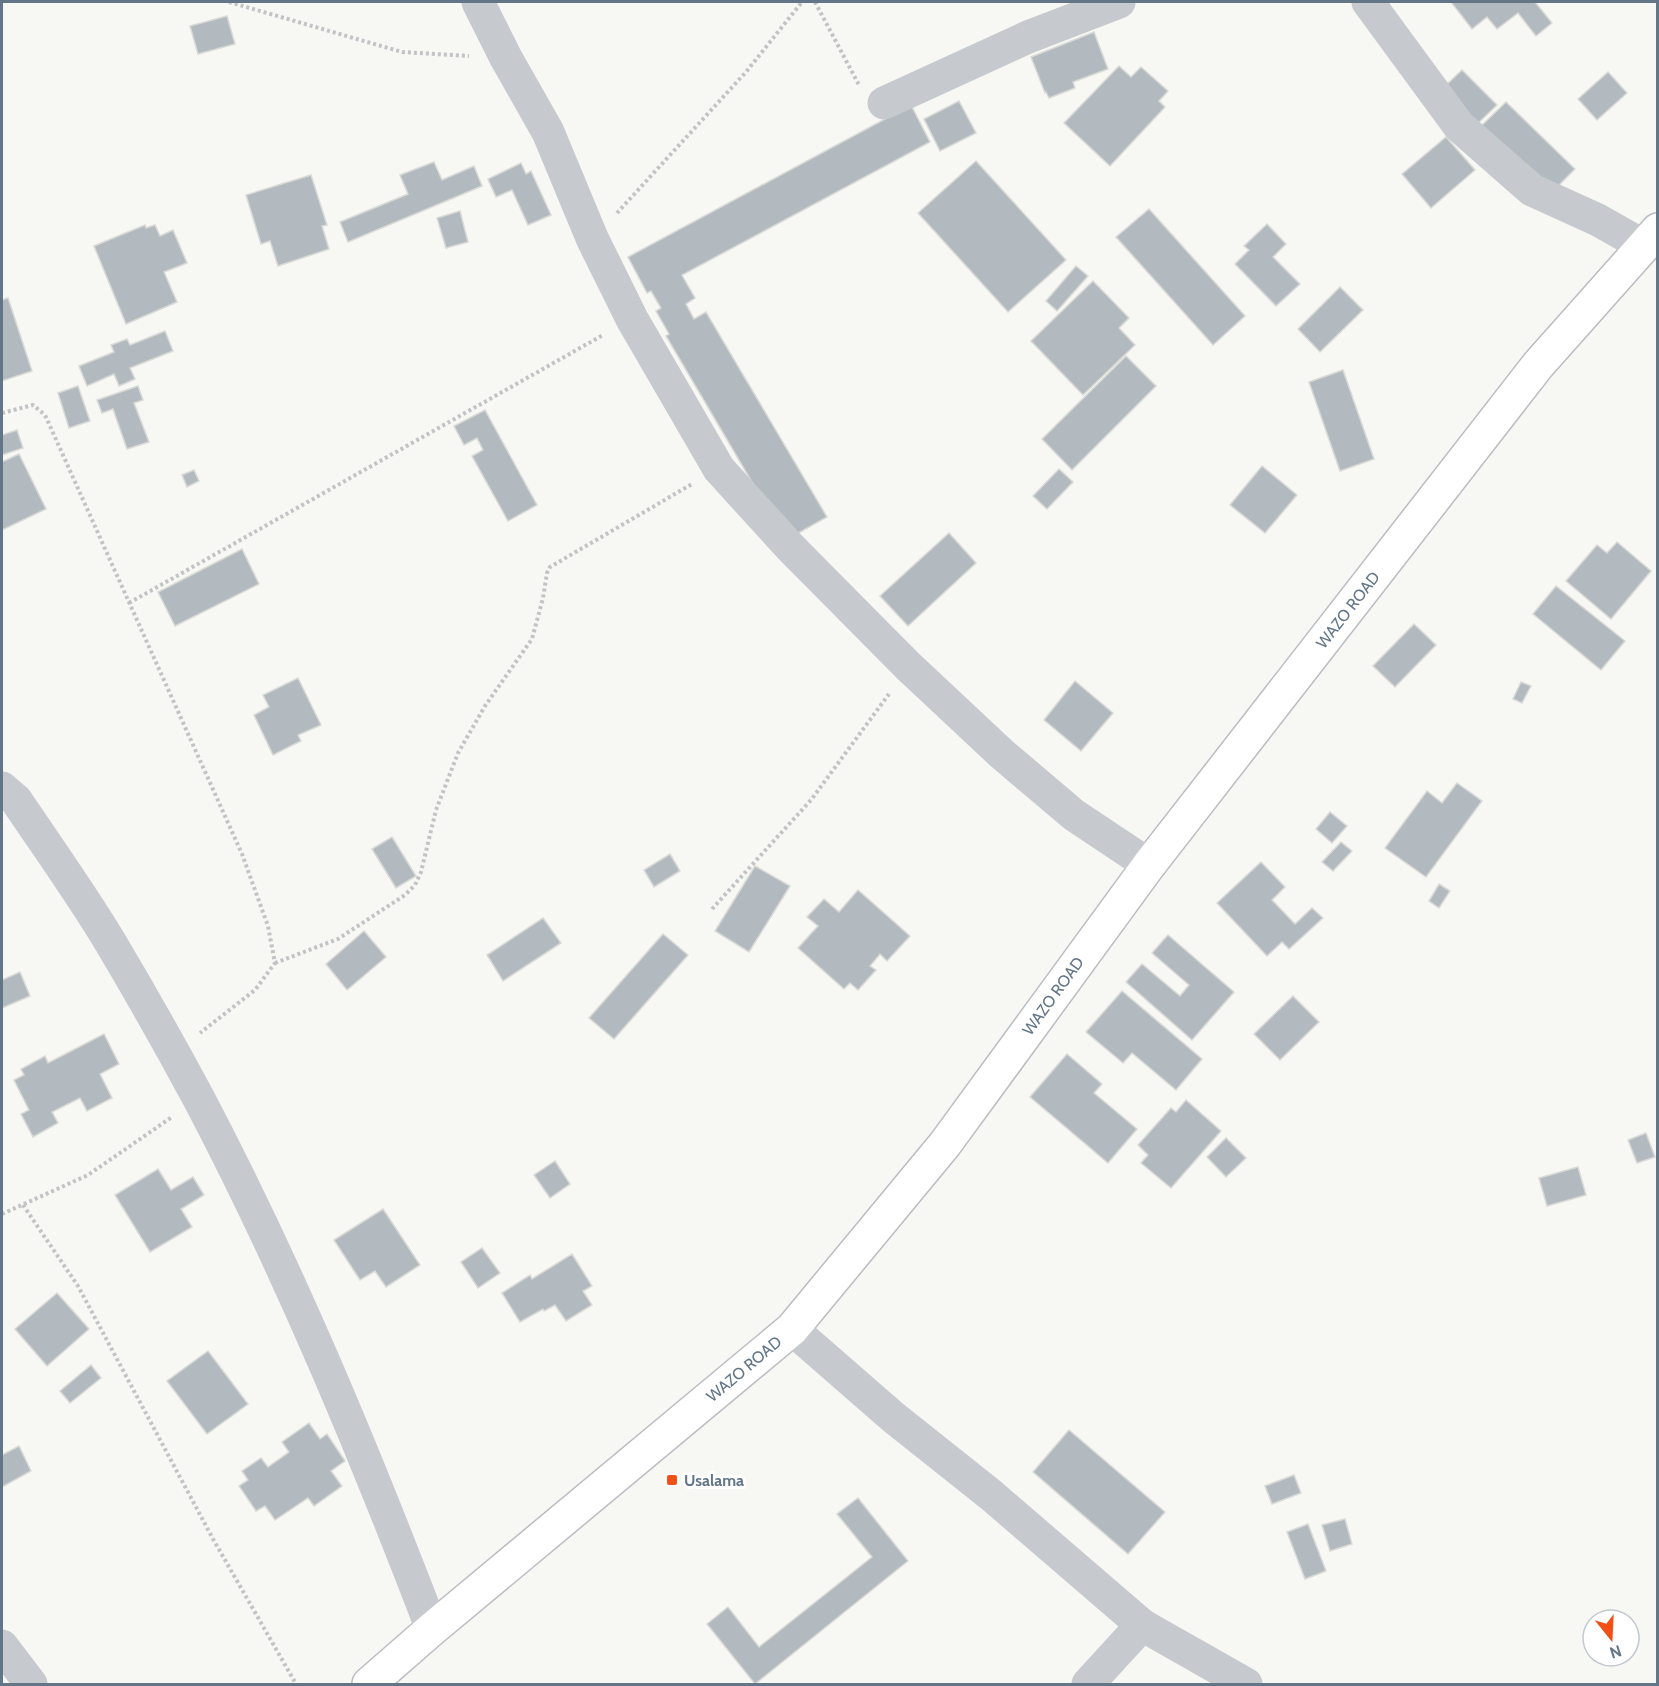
<svg xmlns="http://www.w3.org/2000/svg" width="1659" height="1686" font-family="Cabin,sans-serif">
	<style>
		.building { fill: #b2b9bf; stroke: #d9d9d6; stroke-width: 1.5 }
		.lines { fill: none; stroke-linecap: round; stroke-linejoin: round }
		.major-casing { stroke: #b9bdc1; stroke-width: 36 }
		.path { stroke: #c2c3c5; stroke-width: 4; stroke-dasharray: 3 3; stroke-linecap: butt }
		.minor { stroke: #c6cace; stroke-width: 33 }
		.major { stroke: #fff; stroke-width: 33 }
		.poi-dot { fill: #f35018; stroke: #fff; stroke-width: 2 }
		.labels { text-anchor: middle; dominant-baseline: central; stroke-width: 6; stroke-linejoin: round; paint-order: stroke }
		.street-label { font-size: 16px; fill: #637688; stroke: #fff }
		.poi-label { font-size: 16px; font-weight: bold; fill: #637688; stroke: #fff; text-anchor: start }
	</style>
	<rect width="100%" height="100%" fill="#f7f7f4"/>
	<g class="building">
		<path d="M 1451,2 L 1535,2 L 1552,23 L 1536,36 L 1518,13 L 1497,29 L 1487,17 L 1472,29 Z"/>
		<path d="M 227,16 L 235,44 L 198,54 L 190,26 Z"/>
		<path d="M 1094,32 L 1108,69 L 1073,82 L 1075,88 L 1049,98 L 1046,92 L 1045,93 L 1031,57 Z"/>
		<path d="M 1119,66 L 1131,77 L 1141,67 L 1168,91 L 1159,101 L 1165,107 L 1110,166 L 1064,123 Z"/>
		<path d="M 1462,70 L 1497,105 L 1474,127 L 1439,92 Z"/>
		<path d="M 1608,72 L 1627,93 L 1597,120 L 1578,99 Z"/>
		<path d="M 959,101 L 976,133 L 940,151 L 924,119 Z"/>
		<path d="M 1506,102 L 1575,169 L 1548,196 L 1479,128 Z"/>
		<path d="M 911,105 L 930,142 L 682,275 L 695,298 L 686,304 L 694,319 L 706,312 L 827,517 L 786,540 L 666,336 L 669,334 L 656,311 L 661,308 L 651,291 L 647,293 L 628,257 Z"/>
		<path d="M 1446,137 L 1475,170 L 1431,208 L 1402,174 Z"/>
		<path d="M 976,161 L 1066,260 L 1008,312 L 918,213 Z"/>
		<path d="M 434,162 L 442,180 L 474,166 L 482,186 L 348,242 L 340,222 L 408,194 L 400,175 Z"/>
		<path d="M 521,163 L 526,174 L 531,171 L 551,215 L 528,225 L 512,190 L 496,197 L 488,179 Z"/>
		<path d="M 311,175 L 327,225 L 322,226 L 329,249 L 278,266 L 270,241 L 261,244 L 246,195 Z"/>
		<path d="M 1149,209 L 1245,316 L 1213,345 L 1116,237 Z"/>
		<path d="M 460,211 L 468,242 L 446,248 L 437,218 Z"/>
		<path d="M 1267,224 L 1286,244 L 1273,257 L 1300,284 L 1276,306 L 1235,264 L 1249,250 L 1244,246 Z"/>
		<path d="M 145,225 L 146,228 L 155,225 L 160,236 L 173,230 L 187,263 L 164,272 L 177,302 L 126,324 L 94,246 Z"/>
		<path d="M 1076,266 L 1088,276 L 1057,311 L 1046,301 Z"/>
		<path d="M 1093,281 L 1129,318 L 1119,328 L 1135,345 L 1083,395 L 1031,341 Z"/>
		<path d="M 1340,287 L 1363,310 L 1320,352 L 1298,329 Z"/>
		<path d="M 8,298 L 32,371 L 2,381 L 2,300 Z"/>
		<path d="M 165,331 L 173,351 L 130,368 L 135,379 L 119,386 L 114,374 L 87,386 L 79,366 L 114,352 L 111,345 L 127,339 L 130,345 Z"/>
		<path d="M 1126,356 L 1156,386 L 1072,470 L 1042,439 Z"/>
		<path d="M 1343,370 L 1374,459 L 1340,471 L 1309,382 Z"/>
		<path d="M 78,386 L 90,421 L 69,428 L 58,393 Z"/>
		<path d="M 138,386 L 143,400 L 134,403 L 149,442 L 127,449 L 113,409 L 102,413 L 97,400 Z"/>
		<path d="M 485,410 L 537,505 L 508,521 L 472,456 L 483,450 L 477,438 L 464,445 L 454,426 Z"/>
		<path d="M 17,430 L 23,448 L 2,455 L 2,435 Z"/>
		<path d="M 19,454 L 46,509 L 2,530 L 2,462 Z"/>
		<path d="M 1262,466 L 1297,495 L 1265,533 L 1230,505 Z"/>
		<path d="M 1059,469 L 1073,482 L 1047,509 L 1033,496 Z"/>
		<path d="M 194,470 L 199,481 L 187,487 L 182,475 Z"/>
		<path d="M 949,533 L 976,563 L 908,626 L 880,596 Z"/>
		<path d="M 1617,542 L 1651,571 L 1611,619 L 1566,581 L 1597,545 L 1607,553 Z"/>
		<path d="M 242,549 L 259,584 L 175,626 L 158,592 Z"/>
		<path d="M 1556,586 L 1625,641 L 1601,670 L 1533,614 Z"/>
		<path d="M 1414,624 L 1436,645 L 1395,687 L 1373,666 Z"/>
		<path d="M 298,678 L 321,725 L 298,735 L 301,741 L 273,755 L 254,715 L 269,707 L 263,695 Z"/>
		<path d="M 1075,681 L 1113,713 L 1081,751 L 1044,720 Z"/>
		<path d="M 1521,682 L 1531,686 L 1522,703 L 1513,699 Z"/>
		<path d="M 1457,783 L 1482,801 L 1426,877 L 1385,848 L 1427,791 L 1442,803 Z"/>
		<path d="M 1330,812 L 1347,826 L 1332,843 L 1316,829 Z"/>
		<path d="M 392,837 L 416,876 L 396,888 L 372,849 Z"/>
		<path d="M 1341,842 L 1352,851 L 1333,871 L 1322,862 Z"/>
		<path d="M 670,854 L 680,871 L 654,887 L 644,870 Z"/>
		<path d="M 1261,862 L 1285,887 L 1272,900 L 1295,924 L 1312,908 L 1323,918 L 1289,949 L 1282,942 L 1267,956 L 1217,903 Z"/>
		<path d="M 755,866 L 790,886 L 749,952 L 715,931 Z"/>
		<path d="M 1439,884 L 1450,891 L 1439,908 L 1429,901 Z"/>
		<path d="M 858,890 L 910,936 L 887,961 L 880,954 L 870,966 L 876,970 L 858,990 L 850,983 L 844,989 L 798,948 L 818,926 L 807,917 L 824,899 L 839,912 Z"/>
		<path d="M 543,918 L 561,943 L 503,981 L 487,955 Z"/>
		<path d="M 364,931 L 386,957 L 347,990 L 326,964 Z"/>
		<path d="M 663,934 L 688,955 L 614,1039 L 589,1018 Z"/>
		<path d="M 1168,935 L 1234,992 L 1192,1040 L 1126,982 L 1142,964 L 1180,996 L 1189,985 L 1152,953 Z"/>
		<path d="M 20,972 L 30,996 L 2,1008 L 2,980 Z"/>
		<path d="M 1122,991 L 1202,1059 L 1176,1090 L 1132,1053 L 1123,1063 L 1086,1032 Z"/>
		<path d="M 1293,996 L 1319,1022 L 1280,1060 L 1254,1034 Z"/>
		<path d="M 104,1034 L 119,1064 L 100,1074 L 112,1098 L 87,1111 L 80,1098 L 52,1112 L 58,1123 L 33,1137 L 21,1114 L 29,1110 L 14,1080 L 24,1075 L 21,1069 L 45,1056 L 48,1063 Z"/>
		<path d="M 1067,1054 L 1102,1084 L 1094,1093 L 1137,1129 L 1108,1163 L 1030,1097 Z"/>
		<path d="M 1186,1100 L 1221,1131 L 1171,1188 L 1141,1163 L 1148,1155 L 1138,1145 L 1171,1108 L 1176,1112 Z"/>
		<path d="M 1646,1133 L 1655,1157 L 1637,1163 L 1628,1140 Z"/>
		<path d="M 1226,1138 L 1246,1158 L 1226,1177 L 1207,1157 Z"/>
		<path d="M 555,1161 L 570,1184 L 550,1198 L 534,1175 Z"/>
		<path d="M 1578,1167 L 1586,1195 L 1547,1206 L 1539,1178 Z"/>
		<path d="M 158,1169 L 171,1190 L 193,1177 L 204,1195 L 181,1209 L 192,1227 L 150,1252 L 115,1195 Z"/>
		<path d="M 383,1209 L 420,1265 L 386,1287 L 375,1271 L 360,1280 L 334,1240 Z"/>
		<path d="M 482,1248 L 500,1273 L 478,1288 L 461,1262 Z"/>
		<path d="M 572,1254 L 592,1286 L 583,1291 L 592,1305 L 566,1321 L 555,1305 L 544,1311 L 543,1309 L 520,1322 L 502,1293 L 530,1275 L 532,1279 Z"/>
		<path d="M 57,1293 L 89,1329 L 47,1366 L 15,1329 Z"/>
		<path d="M 208,1351 L 248,1404 L 207,1434 L 167,1381 Z"/>
		<path d="M 91,1365 L 101,1378 L 70,1403 L 60,1391 Z"/>
		<path d="M 309,1423 L 320,1439 L 327,1434 L 345,1461 L 331,1471 L 342,1486 L 314,1506 L 308,1498 L 275,1520 L 265,1506 L 256,1511 L 239,1486 L 248,1480 L 242,1471 L 261,1458 L 268,1467 L 289,1452 L 282,1442 Z"/>
		<path d="M 1069,1430 L 1165,1512 L 1128,1554 L 1033,1472 Z"/>
		<path d="M 19,1446 L 31,1471 L 2,1487 L 2,1455 Z"/>
		<path d="M 1294,1475 L 1301,1493 L 1272,1504 L 1265,1486 Z"/>
		<path d="M 858,1498 L 908,1561 L 755,1684 L 707,1624 L 728,1607 L 759,1647 L 872,1557 L 837,1514 Z"/>
		<path d="M 1345,1519 L 1352,1544 L 1330,1551 L 1322,1525 Z"/>
		<path d="M 1308,1524 L 1326,1571 L 1305,1579 L 1287,1532 Z"/>
	</g>
	<g class="lines">
		<defs>
			<path id="major" d="M 369,1684 L 432,1629 L 792,1329 L 945,1144 L 1149,865 L 1538,365 L 1658,230"/>
		</defs>
		<use href="#major" class="major-casing"/>
		<g class="path">
			<path d="M 229,2 L 402,52 L 469,56"/>
			<path d="M 815,2 L 859,85"/>
			<path d="M 617,213 L 746,72 L 802,2"/>
			<path d="M 2,413 L 33,405 L 45,415 L 242,854 L 268,926 L 275,963 L 255,990 L 200,1033"/>
			<path d="M 129,603 L 603,335"/>
			<path d="M 712,909 L 811,800 L 889,694"/>
			<path d="M 275,963 L 338,939 L 405,895 L 415,885 L 421,872 L 436,810 L 458,753 L 485,706 L 532,639 L 543,598 L 547,573 L 550,567 L 692,484"/>
			<path d="M 23,1205 L 78,1286 L 213,1539 L 296,1684"/>
			<path d="M 2,1214 L 88,1175 L 172,1117"/>
		</g>
		<g class="minor">
			<path d="M 478,2 L 506,58 L 548,132 L 592,238 L 632,319 L 719,469 L 791,548 L 908,666 L 1002,754 L 1074,815 L 1149,865"/>
			<path d="M 1368,2 L 1459,126 L 1532,190 L 1598,220 L 1644,246"/>
			<path d="M 884,103 L 1028,37 L 1119,2"/>
			<path d="M 2,788 L 16,800 C 47,846 80,892 109,940 C 140,992 170,1045 199,1099 C 289,1270 363,1449 432,1629"/>
			<path d="M 792,1329 L 893,1417 L 991,1495 L 1142,1625 L 1246,1684"/>
			<path d="M 2,1646 L 31,1684"/>
			<path d="M 1088,1684 L 1142,1625"/>
		</g>
		<use href="#major" class="major"/>
	</g>
	<rect class="poi-dot" x="666" y="1474" width="12" height="12" rx="3"/>
	<g class="labels">
		<g class="street-label">
			<text transform="translate(1348 610) rotate(-52)">WAZO ROAD</text>
			<text transform="translate(1053 996) rotate(-54)">WAZO ROAD</text>
			<text transform="translate(744 1369) rotate(-40)">WAZO ROAD</text>
		</g>
		<g class="poi-label">
			<text x="684" y="1480">Usalama</text>
		</g>
	</g>
	<rect width="1659" height="1686" fill="none" stroke="#637688" stroke-width="6"/>
	<g transform="translate(1611 1638) rotate(162)"><circle r="28" fill="#ffffff" stroke="#c1c8cf" stroke-width="1.5"/>
	<path d="M0-4.5L10 22L0 15L-10 22Z" fill="#f35018"/>
	<text y="-9" font-size="16" font-weight="bold" text-anchor="middle" fill="#637688">N</text>
	</g>
</svg>
